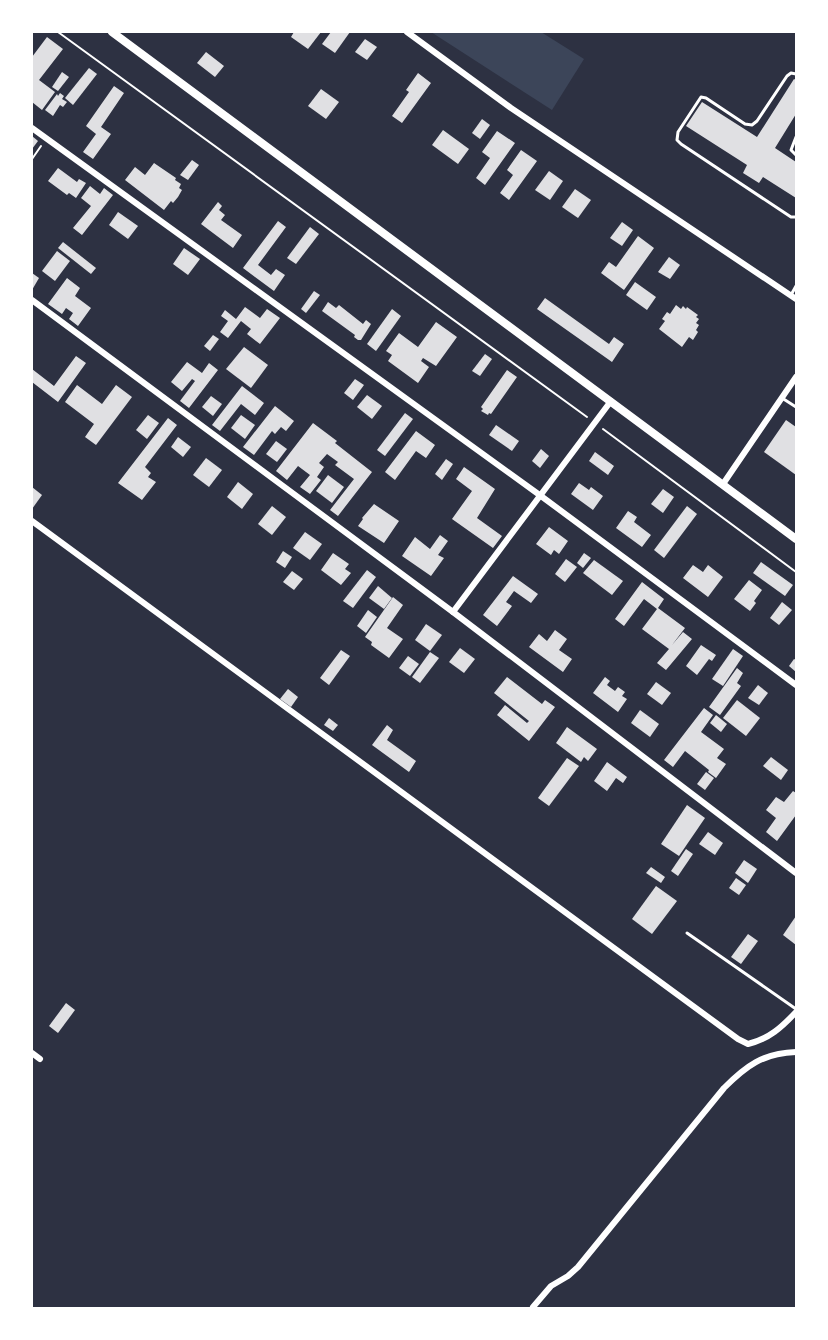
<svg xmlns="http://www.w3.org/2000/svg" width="828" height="1340" font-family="'DM Sans',sans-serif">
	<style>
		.green { fill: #3c4559 }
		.building { fill: #e0e0e3 }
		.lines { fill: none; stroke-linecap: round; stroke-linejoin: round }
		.path { stroke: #fff; stroke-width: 2 }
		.service { stroke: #fff; stroke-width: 3 }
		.minor { stroke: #fff; stroke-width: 6 }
		.tertiary { stroke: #fff; stroke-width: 8 }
	</style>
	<rect width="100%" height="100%" fill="#2d3142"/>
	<path class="green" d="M 431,32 L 541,32 L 584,59 L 552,110 Z"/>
	<g class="building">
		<path d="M 294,32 L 321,32 L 308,49 L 291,37 Z"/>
		<path d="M 331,32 L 350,32 L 335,53 L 322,44 Z"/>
		<path d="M 47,37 L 63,49 L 39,80 L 55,92 L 42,110 L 32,102 L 32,57 Z"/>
		<path d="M 365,39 L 377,47 L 367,60 L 355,52 Z"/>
		<path d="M 206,52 L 224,66 L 215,77 L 197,63 Z"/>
		<path d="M 89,68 L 97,74 L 73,105 L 65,98 Z"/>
		<path d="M 62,72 L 69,77 L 58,91 L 52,87 Z"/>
		<path d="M 418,73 L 431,83 L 402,123 L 392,116 L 409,92 L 406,90 Z"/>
		<path d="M 794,79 L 796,80 L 796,114 L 775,148 L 796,162 L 796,198 L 763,177 L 759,183 L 743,173 L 747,165 L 686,126 L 702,102 L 757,137 Z"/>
		<path d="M 114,86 L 124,93 L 101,127 L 111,134 L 93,159 L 83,152 L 96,134 L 86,126 Z"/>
		<path d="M 321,89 L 339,102 L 326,119 L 308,106 Z"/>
		<path d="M 60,93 L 64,96 L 62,99 L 67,102 L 63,107 L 60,105 L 53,116 L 45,110 L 57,94 L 58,96 Z"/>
		<path d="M 482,119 L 490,125 L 480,139 L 472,133 Z"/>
		<path d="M 443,130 L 469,149 L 458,164 L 432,145 Z"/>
		<path d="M 497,131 L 515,143 L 485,185 L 476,178 L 490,158 L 482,152 Z"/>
		<path d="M 32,136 L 38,141 L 32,149 Z"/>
		<path d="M 521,150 L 537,161 L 509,200 L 500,193 L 513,175 L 507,170 Z"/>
		<path d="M 192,160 L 199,165 L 188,180 L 180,175 Z"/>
		<path d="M 154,163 L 176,178 L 175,180 L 181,184 L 179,188 L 182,190 L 178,197 L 173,203 L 171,201 L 164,210 L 125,180 L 135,167 L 145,175 Z"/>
		<path d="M 58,168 L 77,182 L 79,179 L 86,183 L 76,198 L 69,193 L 67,195 L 48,181 Z"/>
		<path d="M 549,171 L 563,181 L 550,200 L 535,190 Z"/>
		<path d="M 90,186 L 100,194 L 104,188 L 113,195 L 82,235 L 73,228 L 91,206 L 81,198 Z"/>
		<path d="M 575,189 L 591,200 L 578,218 L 562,207 Z"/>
		<path d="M 218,202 L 222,206 L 219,210 L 225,215 L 221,220 L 242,235 L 233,248 L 201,224 Z"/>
		<path d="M 118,212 L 138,226 L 128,239 L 109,225 Z"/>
		<path d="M 278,221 L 286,227 L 258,265 L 271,275 L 276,269 L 285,275 L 274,291 L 243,268 Z"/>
		<path d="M 622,222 L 633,230 L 622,246 L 610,238 Z"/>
		<path d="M 310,227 L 319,234 L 296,264 L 287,258 Z"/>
		<path d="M 638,236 L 654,248 L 624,290 L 601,273 L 609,262 L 616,267 Z"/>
		<path d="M 63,242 L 96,268 L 91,274 L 58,248 Z"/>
		<path d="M 184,248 L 200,259 L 188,275 L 173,264 Z"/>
		<path d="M 57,251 L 70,261 L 55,281 L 42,271 Z"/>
		<path d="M 669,257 L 680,265 L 670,279 L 658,272 Z"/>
		<path d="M 32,273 L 39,278 L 32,290 Z"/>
		<path d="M 67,278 L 80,288 L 75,296 L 91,308 L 78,326 L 69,319 L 73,313 L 66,308 L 62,314 L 48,304 Z"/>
		<path d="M 635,282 L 656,297 L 647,310 L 626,295 Z"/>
		<path d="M 314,291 L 320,295 L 306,313 L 301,309 Z"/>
		<path d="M 545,298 L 609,344 L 614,337 L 624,344 L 612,362 L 537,309 Z"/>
		<path d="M 328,302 L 336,308 L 339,305 L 363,324 L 366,320 L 371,324 L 361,340 L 358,340 L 354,337 L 355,335 L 322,311 Z"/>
		<path d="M 676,305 L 681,309 L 683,306 L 686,309 L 687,307 L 698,315 L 696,317 L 699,319 L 696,323 L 699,325 L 696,330 L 698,332 L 693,340 L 689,337 L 682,347 L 659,329 L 665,321 L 662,319 L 667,312 L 670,314 Z"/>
		<path d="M 245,307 L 260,318 L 267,309 L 280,318 L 260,344 L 247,334 L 251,329 L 241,321 L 228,338 L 220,332 L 228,321 L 221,316 L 225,310 L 236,319 Z"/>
		<path d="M 392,309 L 401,316 L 376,351 L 367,344 Z"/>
		<path d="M 436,322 L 457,337 L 436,366 L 423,358 L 421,361 L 429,367 L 418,383 L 388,361 L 392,355 L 386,351 L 399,333 L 418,347 Z"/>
		<path d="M 213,335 L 219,339 L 210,351 L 204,346 Z"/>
		<path d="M 244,347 L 268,365 L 251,388 L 226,369 Z"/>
		<path d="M 485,354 L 492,359 L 480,376 L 472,371 Z"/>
		<path d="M 76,356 L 86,363 L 58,402 L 32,382 L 32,369 L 54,386 Z"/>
		<path d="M 187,362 L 202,373 L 209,363 L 218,370 L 189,408 L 180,401 L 195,381 L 192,379 L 182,391 L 171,382 Z"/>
		<path d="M 507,370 L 517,377 L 491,414 L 489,413 L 488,415 L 481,411 L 483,409 L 481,407 Z"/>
		<path d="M 355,379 L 364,385 L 353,400 L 344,393 Z"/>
		<path d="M 77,385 L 102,404 L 116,385 L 132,397 L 96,445 L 85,437 L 94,424 L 65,402 Z"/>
		<path d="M 242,386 L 264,403 L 255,415 L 241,404 L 220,431 L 212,425 Z"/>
		<path d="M 367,395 L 382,406 L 372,419 L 357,407 Z"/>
		<path d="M 211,396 L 222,404 L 213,416 L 202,407 Z"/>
		<path d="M 275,406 L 294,421 L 286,431 L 281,427 L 275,434 L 272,431 L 254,455 L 243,447 Z"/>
		<path d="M 405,413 L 413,419 L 385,456 L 377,450 Z"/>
		<path d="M 148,415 L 159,423 L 147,439 L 136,430 Z"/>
		<path d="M 241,415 L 255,425 L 245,439 L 231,428 Z"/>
		<path d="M 168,418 L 177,425 L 145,467 L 151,473 L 148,477 L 156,482 L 142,500 L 118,483 Z"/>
		<path d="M 786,420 L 796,427 L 796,475 L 764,452 Z"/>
		<path d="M 313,423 L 337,441 L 335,443 L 372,472 L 338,516 L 330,510 L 354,479 L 335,465 L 338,462 L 327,454 L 319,463 L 324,467 L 317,477 L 321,480 L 310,494 L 300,487 L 310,475 L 298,466 L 287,480 L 276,471 Z"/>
		<path d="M 496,425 L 519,441 L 512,451 L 489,435 Z"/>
		<path d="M 416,431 L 435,445 L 426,458 L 416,451 L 395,480 L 385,472 Z"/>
		<path d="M 178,437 L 191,447 L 183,457 L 171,447 Z"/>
		<path d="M 276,441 L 287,449 L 277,462 L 266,454 Z"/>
		<path d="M 541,449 L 549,456 L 540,468 L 532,461 Z"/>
		<path d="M 595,452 L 614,466 L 608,475 L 589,461 Z"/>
		<path d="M 206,458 L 222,470 L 209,487 L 193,475 Z"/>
		<path d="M 446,459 L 453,464 L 442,480 L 435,474 Z"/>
		<path d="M 464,467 L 495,489 L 477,518 L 502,536 L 493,548 L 452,519 L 472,491 L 456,479 Z"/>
		<path d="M 328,475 L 344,487 L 332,503 L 316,491 Z"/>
		<path d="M 238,482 L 253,494 L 242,509 L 227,497 Z"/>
		<path d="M 579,483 L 589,490 L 591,487 L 603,496 L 593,510 L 571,494 Z"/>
		<path d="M 32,487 L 42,495 L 32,509 Z"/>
		<path d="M 663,489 L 674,497 L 663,513 L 651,504 Z"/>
		<path d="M 374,504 L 399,521 L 384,543 L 358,526 L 363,519 L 362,518 Z"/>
		<path d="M 272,506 L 286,517 L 272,535 L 258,524 Z"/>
		<path d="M 687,506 L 697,514 L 664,558 L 654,550 Z"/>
		<path d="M 628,511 L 637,517 L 634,522 L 651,535 L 642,547 L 616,528 Z"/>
		<path d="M 549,527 L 568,541 L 559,554 L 554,550 L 551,555 L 536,544 Z"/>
		<path d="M 305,532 L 322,544 L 310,560 L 293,548 Z"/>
		<path d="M 440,535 L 448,541 L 438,555 L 444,558 L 431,576 L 402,556 L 415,537 L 430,549 Z"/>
		<path d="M 283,551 L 292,557 L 285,568 L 276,562 Z"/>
		<path d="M 333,553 L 349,564 L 345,569 L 351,573 L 341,585 L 321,570 Z"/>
		<path d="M 584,553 L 591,558 L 583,568 L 577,563 Z"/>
		<path d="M 566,559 L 577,567 L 565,582 L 555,574 Z"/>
		<path d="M 594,560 L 623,581 L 612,595 L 583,573 Z"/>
		<path d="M 761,562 L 793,585 L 785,596 L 753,573 Z"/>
		<path d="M 693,565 L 703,572 L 708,565 L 723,577 L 708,597 L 683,578 Z"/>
		<path d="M 367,570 L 376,577 L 353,608 L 343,601 Z"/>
		<path d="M 292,571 L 303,579 L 294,590 L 283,582 Z"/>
		<path d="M 513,576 L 538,594 L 531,603 L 514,591 L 506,602 L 512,606 L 497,626 L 483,615 Z"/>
		<path d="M 749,580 L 762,590 L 754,601 L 756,603 L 750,611 L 734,599 Z"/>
		<path d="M 642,582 L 664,599 L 658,608 L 685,628 L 672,645 L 683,632 L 692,639 L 666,670 L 657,663 L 669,649 L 642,629 L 657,609 L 644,599 L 624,626 L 615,619 Z"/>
		<path d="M 378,586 L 392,598 L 384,609 L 369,598 Z"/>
		<path d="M 393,597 L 403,605 L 387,628 L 403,639 L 389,658 L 371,645 L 372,642 L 365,637 Z"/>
		<path d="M 782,602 L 792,610 L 779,625 L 770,618 Z"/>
		<path d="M 368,610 L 377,617 L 366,633 L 357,626 Z"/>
		<path d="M 426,624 L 442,635 L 430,651 L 415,640 Z"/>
		<path d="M 555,630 L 567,639 L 559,650 L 572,659 L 563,672 L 529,647 L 539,634 L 547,641 Z"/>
		<path d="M 701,645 L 716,655 L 712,661 L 709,659 L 697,675 L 686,666 Z"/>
		<path d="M 460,648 L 475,659 L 464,673 L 449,662 Z"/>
		<path d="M 733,649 L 743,656 L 723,686 L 712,679 Z"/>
		<path d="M 341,650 L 350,656 L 329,685 L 320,678 Z"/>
		<path d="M 430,652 L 439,658 L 420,683 L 412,677 Z"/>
		<path d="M 408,656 L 419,664 L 410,676 L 399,668 Z"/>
		<path d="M 794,659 L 796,660 L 796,672 L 789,666 Z"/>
		<path d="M 737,668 L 743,673 L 737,683 L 741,686 L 720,715 L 709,707 Z"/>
		<path d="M 507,677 L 542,704 L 545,700 L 555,707 L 529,741 L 497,715 L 505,705 L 527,723 L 529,721 L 494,693 Z"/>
		<path d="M 605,677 L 610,681 L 607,685 L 615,691 L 618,687 L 625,692 L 622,696 L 627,699 L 618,712 L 593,693 Z"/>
		<path d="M 656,682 L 671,693 L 662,705 L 647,694 Z"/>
		<path d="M 758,685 L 768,693 L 759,705 L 748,698 Z"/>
		<path d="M 288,689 L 298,697 L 291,707 L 280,699 Z"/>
		<path d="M 737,700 L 760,718 L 746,736 L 723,718 Z"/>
		<path d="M 704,708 L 713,715 L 701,732 L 724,749 L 717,758 L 726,764 L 716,778 L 708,772 L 709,770 L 685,751 L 673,767 L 664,760 Z"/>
		<path d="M 640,710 L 659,724 L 650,737 L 631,723 Z"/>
		<path d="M 716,715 L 727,724 L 721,732 L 710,723 Z"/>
		<path d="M 329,718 L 338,725 L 333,731 L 324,725 Z"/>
		<path d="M 387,725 L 393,730 L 387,740 L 416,761 L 409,772 L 372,745 Z"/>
		<path d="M 567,727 L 597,749 L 588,761 L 584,757 L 581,762 L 556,743 Z"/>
		<path d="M 771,757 L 788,770 L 781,780 L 763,766 Z"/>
		<path d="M 567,758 L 579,766 L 549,806 L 538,798 Z"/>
		<path d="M 607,762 L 627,777 L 623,783 L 616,778 L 607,791 L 594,781 Z"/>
		<path d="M 706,772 L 714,778 L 705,790 L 697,784 Z"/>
		<path d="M 793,791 L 796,793 L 796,815 L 777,841 L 766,832 L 776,818 L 766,810 L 776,797 L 784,802 Z"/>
		<path d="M 687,805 L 705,818 L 679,856 L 661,844 Z"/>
		<path d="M 708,832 L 723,843 L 715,855 L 699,844 Z"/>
		<path d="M 686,849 L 693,854 L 678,876 L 671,871 Z"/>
		<path d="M 744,860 L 757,869 L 748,883 L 735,873 Z"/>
		<path d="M 651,867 L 665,877 L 661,883 L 646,873 Z"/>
		<path d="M 736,878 L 746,885 L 739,895 L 729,888 Z"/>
		<path d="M 656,886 L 677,901 L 652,934 L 632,919 Z"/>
		<path d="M 796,916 L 796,945 L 783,935 Z"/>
		<path d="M 748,934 L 758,941 L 741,964 L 731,957 Z"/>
		<path d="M 66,1003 L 75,1010 L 58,1033 L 49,1026 Z"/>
	</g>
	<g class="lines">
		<g class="path">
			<path d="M 58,32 L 587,417"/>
			<path d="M 32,159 L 41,146"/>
			<path d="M 603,429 L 796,572"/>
		</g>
		<g class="service">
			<path d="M 796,74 L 791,73 L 787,76 L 757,121 L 752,125 L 745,124 L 706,98 L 701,97 L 678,132 L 677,140 L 681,144 L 791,217 L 796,217"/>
			<path d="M 796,137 L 791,150 L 796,155"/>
			<path d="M 791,295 L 796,286"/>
			<path d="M 782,398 L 796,407"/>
			<path d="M 687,933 L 796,1009"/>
		</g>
		<g class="minor">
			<path d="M 407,32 L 511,108 L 796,299"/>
			<path d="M 32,128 L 541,496 L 796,685"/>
			<path d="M 32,300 L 453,612 L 796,873"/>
			<path d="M 723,484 L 796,377"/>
			<path d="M 32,521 L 738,1039 L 748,1044 C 769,1039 782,1027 796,1012"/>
			<path d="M 453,612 L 611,401"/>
			<path d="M 32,1053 L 40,1059"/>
			<path d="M 533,1307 L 551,1286 L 568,1276 L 578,1267 L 724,1088 C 746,1066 763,1053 796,1052"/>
		</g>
		<path class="tertiary" d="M 112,32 L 796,539"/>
	</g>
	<rect width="828" height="1340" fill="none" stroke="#ffffff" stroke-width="66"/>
</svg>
